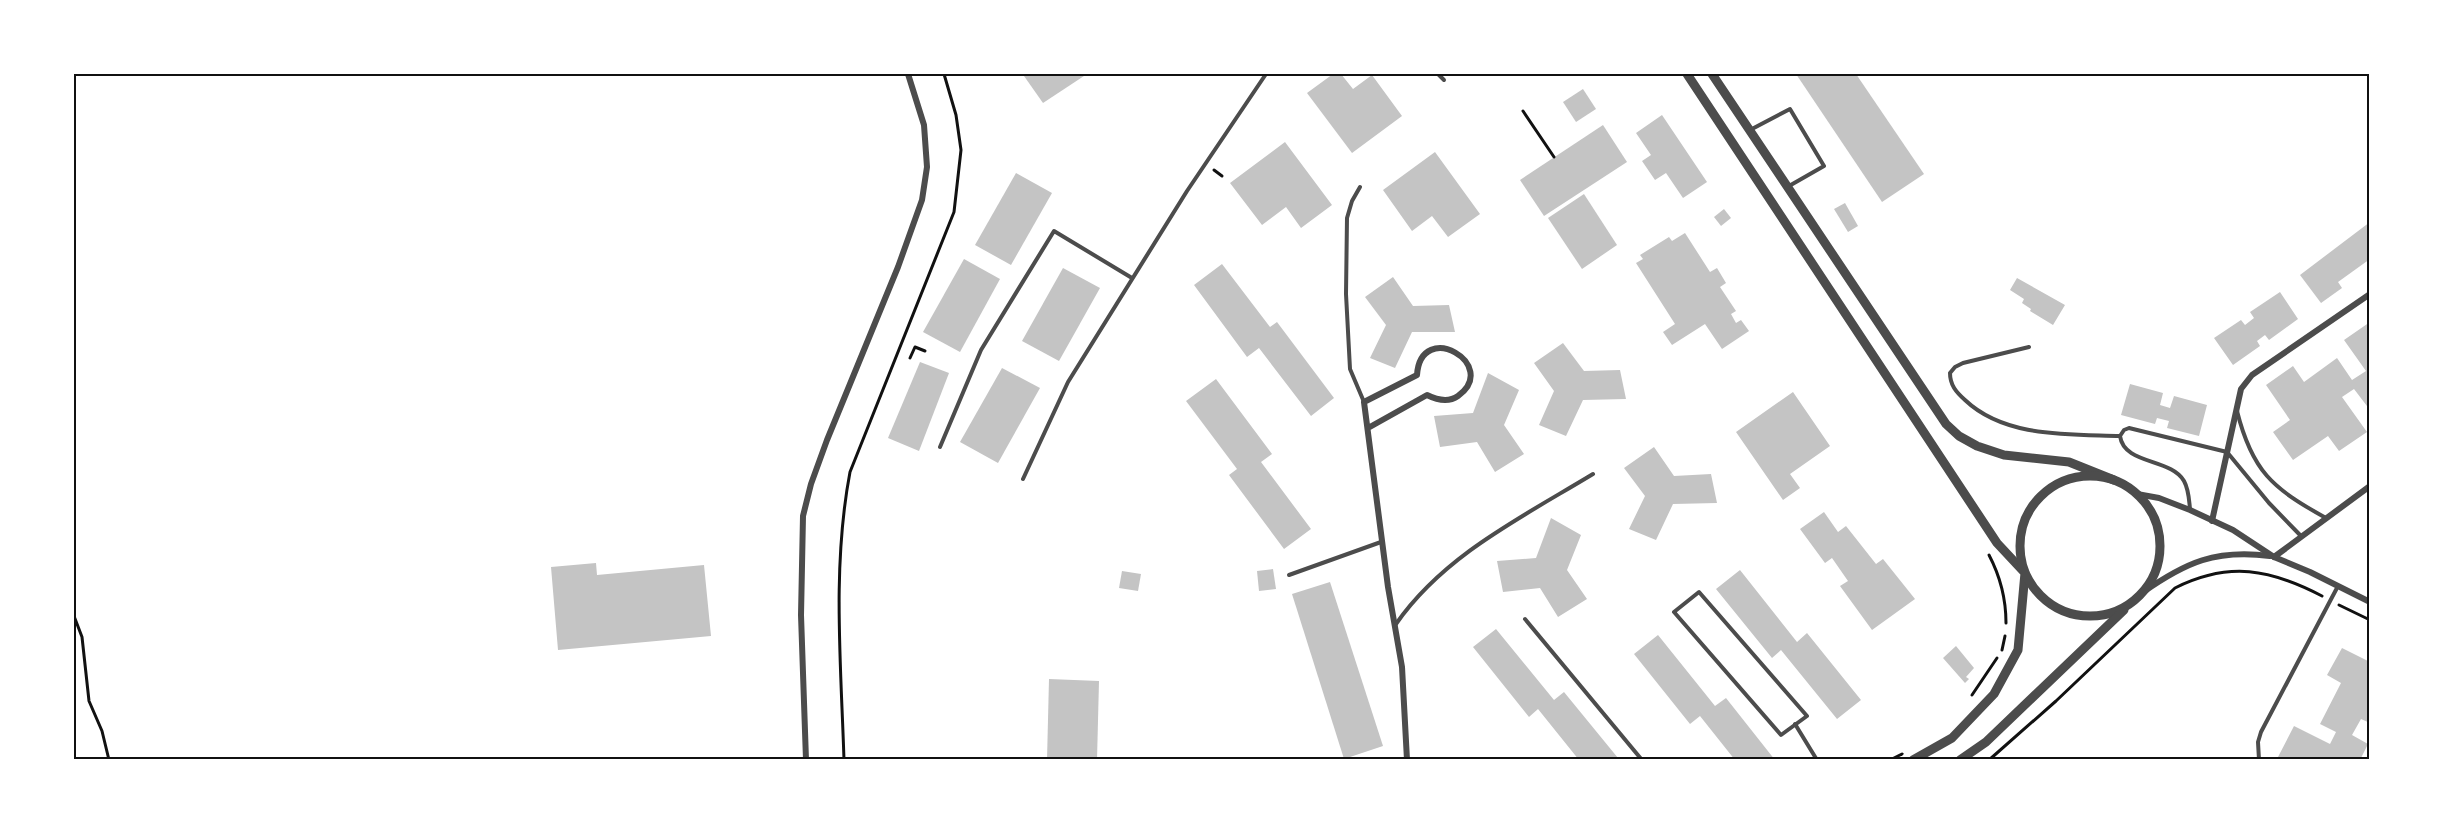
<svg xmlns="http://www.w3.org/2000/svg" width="2443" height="833" font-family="Signika,sans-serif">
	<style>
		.building { fill: #c4c4c4 }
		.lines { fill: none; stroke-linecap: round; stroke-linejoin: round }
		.path { stroke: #111; stroke-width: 3 }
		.service { stroke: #4c4c4c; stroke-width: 4 }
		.minor { stroke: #4c4c4c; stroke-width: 6 }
		.tertiary { stroke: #4c4c4c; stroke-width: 9 }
		.neatline { fill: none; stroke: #111; stroke-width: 2 }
	</style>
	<rect width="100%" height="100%" fill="#fff"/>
	<g class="building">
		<path d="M 1028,74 L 1087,74 L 1043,103 L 1024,76 Z"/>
		<path d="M 1333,74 L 1341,74 L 1353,89 L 1372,75 L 1402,116 L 1352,153 L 1307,93 Z"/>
		<path d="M 1796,74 L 1856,74 L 1924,174 L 1882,202 Z"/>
		<path d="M 1583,89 L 1596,109 L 1576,122 L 1563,102 Z"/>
		<path d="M 1662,115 L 1707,182 L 1683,198 L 1666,173 L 1655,180 L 1642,161 L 1651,155 L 1636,133 Z"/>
		<path d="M 1603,125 L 1627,162 L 1544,216 L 1520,180 Z"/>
		<path d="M 1285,142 L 1332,205 L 1301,228 L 1286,207 L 1262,225 L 1230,183 Z"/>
		<path d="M 1435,152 L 1480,214 L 1448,237 L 1432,216 L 1412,231 L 1383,190 Z"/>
		<path d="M 1016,173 L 1052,193 L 1011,265 L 975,245 Z"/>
		<path d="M 1584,194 L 1617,245 L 1582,269 L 1548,218 Z"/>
		<path d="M 1845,203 L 1858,226 L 1848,232 L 1834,209 Z"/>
		<path d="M 1724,209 L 1731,218 L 1721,226 L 1714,217 Z"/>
		<path d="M 2370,222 L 2370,259 L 2338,282 L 2342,288 L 2321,303 L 2300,275 Z"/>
		<path d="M 1685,233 L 1710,272 L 1717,268 L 1726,283 L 1720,287 L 1736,311 L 1731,314 L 1736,323 L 1741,320 L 1749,331 L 1722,349 L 1705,324 L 1672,345 L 1663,332 L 1675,324 L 1636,263 L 1643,259 L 1640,255 L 1669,237 L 1672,241 Z"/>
		<path d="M 964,259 L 1000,279 L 960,352 L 923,332 Z"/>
		<path d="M 1222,264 L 1270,327 L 1277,322 L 1334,398 L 1311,416 L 1259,348 L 1247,357 L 1194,285 Z"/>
		<path d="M 1063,268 L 1100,288 L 1059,361 L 1022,341 Z"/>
		<path d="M 1393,277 L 1413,306 L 1449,305 L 1455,332 L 1412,332 L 1395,368 L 1370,358 L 1386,325 L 1365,297 Z"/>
		<path d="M 2017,278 L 2065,305 L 2053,325 L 2030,311 L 2031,309 L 2022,303 L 2024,299 L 2010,290 Z"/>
		<path d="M 2280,292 L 2298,319 L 2269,340 L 2265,335 L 2257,341 L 2260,346 L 2233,365 L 2214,338 L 2241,320 L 2245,325 L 2254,318 L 2250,312 Z"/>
		<path d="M 2370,322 L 2370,410 L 2354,389 L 2342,397 L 2367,432 L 2339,451 L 2328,436 L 2293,460 L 2273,432 L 2290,420 L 2266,385 L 2293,366 L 2304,382 L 2337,358 L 2352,380 L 2366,371 L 2344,340 Z"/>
		<path d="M 1563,343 L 1584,371 L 1620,370 L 1626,399 L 1583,400 L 1566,436 L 1539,425 L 1554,391 L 1534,363 Z"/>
		<path d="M 920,362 L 949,373 L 919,451 L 888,438 Z"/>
		<path d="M 1002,368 L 1040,388 L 998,463 L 960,442 Z"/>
		<path d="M 1488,373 L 1519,390 L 1504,425 L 1524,454 L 1495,472 L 1477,442 L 1440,447 L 1434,416 L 1473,413 Z"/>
		<path d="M 1216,379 L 1272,454 L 1261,462 L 1311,529 L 1284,549 L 1229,475 L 1237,469 L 1186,401 Z"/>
		<path d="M 2130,384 L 2163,393 L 2160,405 L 2170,408 L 2174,396 L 2207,405 L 2199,436 L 2167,428 L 2169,421 L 2157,418 L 2155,424 L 2121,415 Z"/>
		<path d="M 1793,392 L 1830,446 L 1790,474 L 1800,488 L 1783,500 L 1736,432 Z"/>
		<path d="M 1654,447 L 1674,476 L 1711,474 L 1717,503 L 1673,504 L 1656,540 L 1629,529 L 1645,496 L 1624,468 Z"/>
		<path d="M 1824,512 L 1838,532 L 1846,526 L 1876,564 L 1883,559 L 1915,599 L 1872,630 L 1840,586 L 1848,581 L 1832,558 L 1825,563 L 1800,529 Z"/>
		<path d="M 1551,518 L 1581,535 L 1567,570 L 1587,599 L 1558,617 L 1540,588 L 1503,592 L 1497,561 L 1536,558 Z"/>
		<path d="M 596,563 L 597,575 L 704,565 L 711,636 L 558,650 L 551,567 Z"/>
		<path d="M 1273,569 L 1276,589 L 1259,591 L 1257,571 Z"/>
		<path d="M 1740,570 L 1797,642 L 1807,633 L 1861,700 L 1837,719 L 1781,650 L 1772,658 L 1716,589 Z"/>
		<path d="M 1122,571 L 1141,574 L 1138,591 L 1119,588 Z"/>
		<path d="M 1330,582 L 1383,746 L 1344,759 L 1292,594 Z"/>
		<path d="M 1496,629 L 1554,700 L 1564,692 L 1618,758 L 1579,760 L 1538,709 L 1529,717 L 1473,647 Z"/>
		<path d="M 1658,635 L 1715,706 L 1726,698 L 1775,760 L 1735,760 L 1700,716 L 1690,724 L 1634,654 Z"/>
		<path d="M 1956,646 L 1974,668 L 1966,677 L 1969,679 L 1965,683 L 1943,658 Z"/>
		<path d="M 2342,648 L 2370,662 L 2370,723 L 2361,719 L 2352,735 L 2368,744 L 2360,760 L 2282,760 L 2278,757 L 2294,726 L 2330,744 L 2336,732 L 2320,724 L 2341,683 L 2327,675 Z"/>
		<path d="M 1049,679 L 1099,681 L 1097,760 L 1047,760 Z"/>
	</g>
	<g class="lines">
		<g class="path">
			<path d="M 1523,111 L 1554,157"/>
			<path d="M 1214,170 L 1222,176"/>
			<path d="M 910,358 L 915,347 L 925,351"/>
			<path d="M 1989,555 C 2000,576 2006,599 2006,623"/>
			<path d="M 2339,605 L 2370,620"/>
			<path d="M 74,616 L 82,637 L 89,701 L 102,731 L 109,760"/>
			<path d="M 2002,650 L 2005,636"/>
			<path d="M 1972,695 L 1997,658"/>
			<path d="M 844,760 C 841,664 832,567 850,472 L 954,212 L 961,150 L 956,115 L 944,74"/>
			<path d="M 1890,760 L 1902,754"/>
			<path d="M 1989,760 L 2056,701 L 2175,588 C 2229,561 2270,569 2322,596"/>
		</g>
		<g class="service">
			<path d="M 1438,74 L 1444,80"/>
			<path d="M 1750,130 L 1790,109 L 1824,166 L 1789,186"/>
			<path d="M 1360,187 L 1352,201 L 1347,218 L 1346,294 L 1350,369 L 1364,402"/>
			<path d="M 2029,347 L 1963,363 L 1955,367 L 1950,373 C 1950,385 1956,392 1965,400 C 2005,438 2069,434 2120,436"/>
			<path d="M 2237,411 C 2252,471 2272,488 2326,518"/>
			<path d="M 940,447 L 981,350 L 1054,231 L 1132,278"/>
			<path d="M 1023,479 L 1068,382 L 1187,191 L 1266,74"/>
			<path d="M 2190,509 C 2189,500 2189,490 2184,481 C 2171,458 2124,465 2120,436 L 2124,430 L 2129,428 L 2227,452 L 2269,503 L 2301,536"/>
			<path d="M 1289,575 L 1381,542"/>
			<path d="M 1699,592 L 1807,716 L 1781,735 L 1674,612 Z"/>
			<path d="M 1525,619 L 1642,760"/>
			<path d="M 1396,624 C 1444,555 1522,517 1593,474"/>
			<path d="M 1795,724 L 1817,760"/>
			<path d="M 2259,760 L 2258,742 L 2261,732 L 2338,586"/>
		</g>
		<g class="minor">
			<path d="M 1368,428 L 1427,395 C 1437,400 1448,403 1458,396 C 1501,365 1421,318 1417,375 L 1364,402 L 1388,587 L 1402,667 L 1407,760"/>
			<path d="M 2137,494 L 2159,498 L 2190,510 L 2233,530 L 2274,557 L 2310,572 L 2370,602"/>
			<path d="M 2212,521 L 2241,389 L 2252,375 L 2370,294"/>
			<path d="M 2274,557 L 2370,486"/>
			<path d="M 2142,593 C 2186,562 2216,549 2270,556"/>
			<path d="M 806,760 L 801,615 L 803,516 L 811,484 L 827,440 L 898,267 L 922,200 L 927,167 L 924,125 L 908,74"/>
		</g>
		<g class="tertiary">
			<path d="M 1687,74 L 1997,543 L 2025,573 L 2018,650 L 1994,694 L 1952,738 L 1913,760"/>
			<path d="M 1712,74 L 1946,424 L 1959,436 L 1977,446 L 2004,455 L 2069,462 L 2114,480"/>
			<circle cx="2090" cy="546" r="70"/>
			<path d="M 1960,760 L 1986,742 L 2124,610"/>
		</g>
	</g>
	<rect width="2443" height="833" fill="none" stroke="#ffffff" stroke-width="150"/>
	<rect x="75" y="75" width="2293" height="683" class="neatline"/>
</svg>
